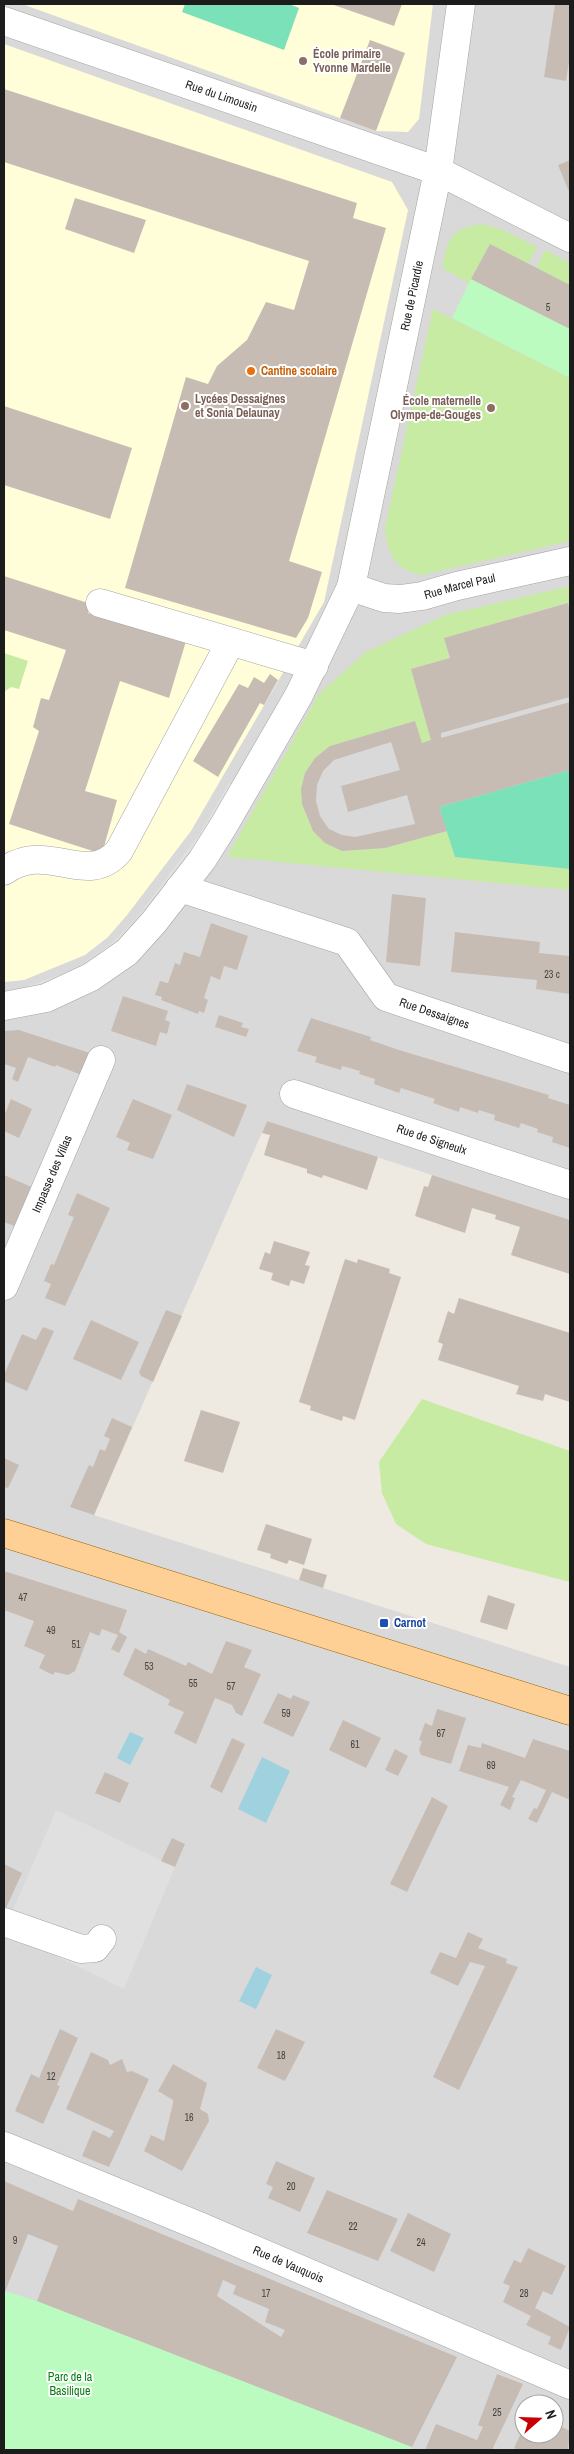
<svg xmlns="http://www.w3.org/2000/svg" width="574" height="2454" font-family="'Archivo Narrow',sans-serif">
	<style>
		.residential { fill: #dad9d9; fill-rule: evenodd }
		.education { fill: #fffed9 }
		.grass { fill: #c8eba4 }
		.park { fill: #bbfbbf }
		.pitch { fill: #7be1b8 }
		.parking { fill: #e0e0e0 }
		.water { fill: #9fd1de }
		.building { fill: #c6bcb4; fill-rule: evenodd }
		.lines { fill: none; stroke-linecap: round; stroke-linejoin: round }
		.minor-casing { stroke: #a3a3a3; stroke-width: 29 }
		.major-casing { stroke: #946100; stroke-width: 29 }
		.minor { stroke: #fff; stroke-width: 28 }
		.major { stroke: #ffd095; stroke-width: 28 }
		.education-dot { fill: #8d6e63; stroke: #fff; stroke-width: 2 }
		.food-dot { fill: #e8710a; stroke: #fff; stroke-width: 2 }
		.transit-dot { fill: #1a4fb4; stroke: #fff; stroke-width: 2 }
		.labels { text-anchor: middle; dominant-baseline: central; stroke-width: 4; stroke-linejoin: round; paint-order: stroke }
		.number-label { font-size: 10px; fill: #464442 }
		.education-label { font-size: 12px; font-weight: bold; fill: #785e54; stroke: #fff; text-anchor: start }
		.street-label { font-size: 12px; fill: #1c1c1c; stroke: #fff }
		.food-label { font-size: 12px; font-weight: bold; fill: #c56008; stroke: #fff; text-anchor: start }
		.transit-label { font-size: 12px; font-weight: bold; fill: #164399; stroke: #fff; text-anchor: start }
		.park-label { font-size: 12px; fill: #077d0f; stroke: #fff }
	</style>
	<rect width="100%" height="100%" fill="#eee9e1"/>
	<path class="residential" d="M 4,4 L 570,4 L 570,1220 L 267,1121 L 94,1515 L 570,1667 L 570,2450 L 4,2450 ZM 524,2404 L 554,2404 L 554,2434 L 524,2434 Z"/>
	<g class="education">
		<path d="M 22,4 L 433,4 L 419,119 L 408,132 L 376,131 Z"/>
		<path d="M 4,44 L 392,182 L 408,210 L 324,602 L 191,831 L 127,915 L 108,937 L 85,955 L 24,980 L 4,982 Z"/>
	</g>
	<g class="grass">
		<path d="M 482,224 L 503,230 L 537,247 L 528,264 L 490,244 L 469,283 L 442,268 C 448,239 450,228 482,224 Z"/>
		<path d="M 545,250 L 570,263 L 570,285 L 536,268 Z"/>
		<path d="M 433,309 L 570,378 L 570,541 L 422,575 C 395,570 388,555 385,528 Z"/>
		<path d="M 570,586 L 570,608 L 567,603 L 444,638 L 450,658 L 411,669 L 431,740 L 422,743 L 415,721 L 330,746 L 301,789 L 302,804 L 313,831 L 325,843 L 342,851 L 385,848 L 447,831 L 455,857 L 570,869 L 570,890 L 227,857 L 319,694 L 366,652 L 445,615 Z"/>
		<path d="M 4,653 L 28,661 L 19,689 L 11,687 L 4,692 Z"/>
		<path d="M 422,1399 L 570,1451 L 570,1582 L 426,1544 L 396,1524 L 382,1493 L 379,1462 Z"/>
	</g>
	<g class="park">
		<path d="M 471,279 L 570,329 L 570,378 L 452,318 Z"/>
		<path d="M 4,2291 L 37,2301 L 412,2447 L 411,2450 L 4,2450 Z"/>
	</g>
	<g class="pitch">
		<path d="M 185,4 L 289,4 L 299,8 L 284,50 L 182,12 Z"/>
		<path d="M 570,770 L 570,869 L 455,857 L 439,807 Z"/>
	</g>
	<g class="parking">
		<path d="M 229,783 L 237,787 L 140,927 L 91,968 L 4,999 L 4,991 L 23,988 L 62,974 L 83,964 L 113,942 L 135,920 L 200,833 Z"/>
		<path d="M 56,1810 L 175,1867 L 124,1989 L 4,1931 Z"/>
	</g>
	<g class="water">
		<path d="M 130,1732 L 144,1738 L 130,1765 L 117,1758 Z"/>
		<path d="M 262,1757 L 290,1771 L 266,1823 L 238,1809 Z"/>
		<path d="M 256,1967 L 272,1975 L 256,2009 L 239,2001 Z"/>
	</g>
	<g class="building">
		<path d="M 331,4 L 402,4 L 394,26 Z"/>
		<path d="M 555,4 L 570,4 L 570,55 L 566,81 L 544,77 Z"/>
		<path d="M 370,40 L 405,53 L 376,131 L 340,118 Z"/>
		<path d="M 4,89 L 357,203 L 353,218 L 386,228 L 289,561 L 322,572 L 308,618 L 296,638 L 125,588 L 186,377 L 208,384 L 217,366 L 247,340 L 266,302 L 294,310 L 309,261 L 4,162 Z"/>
		<path d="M 570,160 L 570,194 L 558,165 Z"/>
		<path d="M 75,198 L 146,220 L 134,253 L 65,229 Z"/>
		<path d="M 490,244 L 570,285 L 570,329 L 471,279 Z"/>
		<path d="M 4,406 L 132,448 L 110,519 L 4,485 Z"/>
		<path d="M 4,576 L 91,604 L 88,613 L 186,641 L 169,698 L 120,681 L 85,791 L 117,800 L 102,854 L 9,824 L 39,731 L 33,727 L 41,698 L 49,700 L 66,650 L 4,630 Z"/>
		<path d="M 568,603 L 570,612 L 570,697 L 441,733 L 441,738 L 570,702 L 570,770 L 439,807 L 447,831 L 385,848 L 342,851 L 325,843 L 313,831 L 302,804 L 301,789 L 305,773 L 315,758 L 330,746 L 415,721 L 422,743 L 431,740 L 411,669 L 450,658 L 444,638 ZM 391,742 L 400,770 L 341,786 L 348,812 L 407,795 L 415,824 L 355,837 L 342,835 L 329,829 L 320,816 L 316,801 L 317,785 L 323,771 L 334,760 Z"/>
		<path d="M 270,674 L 278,680 L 264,705 L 260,703 L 218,777 L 193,761 L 239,684 L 248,688 L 254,677 L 264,683 Z"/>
		<path d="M 392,894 L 426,898 L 420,966 L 386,962 Z"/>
		<path d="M 211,923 L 248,936 L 237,970 L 224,966 L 220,980 L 211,976 L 204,998 L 208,1000 L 204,1013 L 199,1011 L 198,1014 L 161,1000 L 162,997 L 155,995 L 160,981 L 168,983 L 175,963 L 180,965 L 184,952 L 200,957 Z"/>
		<path d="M 455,932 L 540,942 L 539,953 L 570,956 L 570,994 L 536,989 L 537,980 L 451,972 Z"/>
		<path d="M 123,996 L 168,1011 L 165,1020 L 170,1022 L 167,1034 L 160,1032 L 156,1046 L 111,1031 Z"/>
		<path d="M 219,1015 L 243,1023 L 241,1027 L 249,1029 L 246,1037 L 215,1027 Z"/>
		<path d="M 311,1018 L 371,1037 L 370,1040 L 399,1050 L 549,1095 L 548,1098 L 570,1105 L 570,1148 L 552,1142 L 553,1137 L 537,1132 L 538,1129 L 521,1123 L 519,1128 L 494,1120 L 495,1115 L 479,1110 L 478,1113 L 460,1107 L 459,1112 L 433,1103 L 435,1099 L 401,1088 L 399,1093 L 374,1084 L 375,1079 L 359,1074 L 360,1071 L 342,1066 L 341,1070 L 315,1062 L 317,1057 L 297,1051 Z"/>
		<path d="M 19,1030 L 93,1054 L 84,1076 L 56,1065 L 55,1067 L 28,1057 L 18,1082 L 12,1079 L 16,1068 L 4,1064 L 4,1031 Z"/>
		<path d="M 187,1084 L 247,1105 L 234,1137 L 177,1110 Z"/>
		<path d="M 11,1099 L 32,1109 L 19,1138 L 4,1131 L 4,1116 Z"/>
		<path d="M 133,1099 L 172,1115 L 153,1159 L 127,1150 L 130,1143 L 116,1137 Z"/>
		<path d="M 267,1121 L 378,1157 L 367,1190 L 323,1175 L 322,1178 L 307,1173 L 307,1169 L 264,1155 L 270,1135 L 262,1133 Z"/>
		<path d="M 4,1175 L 36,1189 L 19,1228 L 4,1222 Z"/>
		<path d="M 432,1175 L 570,1220 L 570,1274 L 511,1255 L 520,1227 L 495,1219 L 496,1215 L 472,1208 L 465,1233 L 415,1216 L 424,1186 L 428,1187 Z"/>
		<path d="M 77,1193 L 110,1208 L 65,1306 L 45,1298 L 51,1284 L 44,1281 L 51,1264 L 54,1265 L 74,1217 L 68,1215 Z"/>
		<path d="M 274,1241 L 310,1252 L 305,1265 L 310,1266 L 304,1284 L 291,1280 L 289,1286 L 271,1280 L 273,1273 L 259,1269 L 265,1252 L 270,1254 Z"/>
		<path d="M 345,1259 L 357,1263 L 358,1259 L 390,1269 L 389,1273 L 401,1277 L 355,1420 L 343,1416 L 342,1421 L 310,1410 L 311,1406 L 299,1402 Z"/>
		<path d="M 459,1298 L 570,1333 L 570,1402 L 545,1394 L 543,1401 L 516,1394 L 519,1386 L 438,1360 L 443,1344 L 438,1342 L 448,1311 L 454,1314 Z"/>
		<path d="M 166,1310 L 182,1316 L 153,1382 L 141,1376 L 139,1372 Z"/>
		<path d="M 91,1320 L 139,1342 L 121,1380 L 73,1359 Z"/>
		<path d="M 43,1327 L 54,1331 L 27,1391 L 4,1381 L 4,1375 L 22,1334 L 36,1340 Z"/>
		<path d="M 201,1410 L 240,1422 L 223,1473 L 184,1461 Z"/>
		<path d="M 112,1418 L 132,1427 L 94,1515 L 70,1507 L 89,1465 L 93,1467 L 100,1449 L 105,1451 L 110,1439 L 104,1436 Z"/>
		<path d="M 4,1458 L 19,1465 L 8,1488 L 4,1487 Z"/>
		<path d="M 266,1524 L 312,1539 L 304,1565 L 289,1560 L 287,1564 L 270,1558 L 271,1554 L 257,1550 Z"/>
		<path d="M 303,1568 L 327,1575 L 323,1588 L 299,1580 Z"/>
		<path d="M 4,1571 L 127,1610 L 119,1632 L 127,1637 L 119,1653 L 111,1649 L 118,1635 L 102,1629 L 99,1636 L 90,1632 L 75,1671 L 68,1675 L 55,1672 L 53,1675 L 39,1668 L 45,1655 L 24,1646 L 34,1621 L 4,1610 Z"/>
		<path d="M 488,1595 L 515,1604 L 507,1630 L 480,1622 Z"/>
		<path d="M 226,1641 L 252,1650 L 244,1667 L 261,1674 L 242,1716 L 236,1713 L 232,1705 L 215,1698 L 196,1744 L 174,1733 L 184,1712 L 168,1705 L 170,1700 L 123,1675 L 135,1648 L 146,1654 L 148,1649 L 186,1666 L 188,1662 L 212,1674 Z"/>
		<path d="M 278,1693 L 291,1699 L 293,1695 L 310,1702 L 293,1737 L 263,1723 Z"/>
		<path d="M 437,1709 L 466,1718 L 451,1764 L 421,1755 L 419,1750 L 422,1741 L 419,1740 L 425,1723 L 432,1726 Z"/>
		<path d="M 343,1720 L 381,1738 L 366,1768 L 329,1750 Z"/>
		<path d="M 232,1738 L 245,1744 L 222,1793 L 210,1787 Z"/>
		<path d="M 533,1739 L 570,1751 L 570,1800 L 552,1792 L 537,1823 L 528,1819 L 534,1808 L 537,1809 L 546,1790 L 521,1780 L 512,1797 L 515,1798 L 510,1810 L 500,1805 L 509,1787 L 459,1771 L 468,1745 L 481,1748 L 482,1743 L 525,1758 Z"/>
		<path d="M 395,1749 L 408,1756 L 398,1776 L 385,1770 Z"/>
		<path d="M 105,1772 L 129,1783 L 120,1803 L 95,1793 Z"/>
		<path d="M 432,1797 L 448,1806 L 407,1892 L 390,1884 Z"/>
		<path d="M 172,1838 L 185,1844 L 175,1867 L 161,1861 Z"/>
		<path d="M 4,1864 L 22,1873 L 6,1908 L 4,1907 Z"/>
		<path d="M 468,1932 L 483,1939 L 478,1948 L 507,1959 L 506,1963 L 518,1967 L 459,2090 L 433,2077 L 485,1966 L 470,1962 L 458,1986 L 430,1973 L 440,1952 L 456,1958 Z"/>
		<path d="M 60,2029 L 78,2038 L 57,2085 L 60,2086 L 43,2124 L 15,2111 L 31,2074 L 39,2078 Z"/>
		<path d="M 276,2029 L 305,2042 L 285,2081 L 257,2068 Z"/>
		<path d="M 91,2052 L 108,2060 L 110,2065 L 122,2059 L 127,2072 L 132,2071 L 149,2079 L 109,2167 L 82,2156 L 93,2130 L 110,2138 L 114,2131 L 66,2109 Z"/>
		<path d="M 173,2064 L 207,2083 L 200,2109 L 208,2114 L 209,2121 L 182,2171 L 144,2151 L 151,2135 L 164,2141 L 173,2103 L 173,2100 L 158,2091 Z"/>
		<path d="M 276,2161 L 315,2178 L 300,2212 L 268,2198 L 273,2187 L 266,2184 Z"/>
		<path d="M 4,2181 L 73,2211 L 78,2199 L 457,2357 L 412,2447 L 37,2301 L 58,2246 L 28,2234 L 5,2292 L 4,2291 ZM 223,2280 L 236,2286 L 233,2294 L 269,2309 L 265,2322 L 285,2330 L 281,2337 L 217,2296 Z"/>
		<path d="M 327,2190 L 398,2219 L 378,2261 L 307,2233 Z"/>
		<path d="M 408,2213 L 451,2234 L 434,2272 L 390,2251 Z"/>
		<path d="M 528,2248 L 566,2266 L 552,2295 L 543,2291 L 535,2308 L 570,2327 L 561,2350 L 548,2344 L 551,2337 L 526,2325 L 531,2316 L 503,2302 L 510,2286 L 503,2283 L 514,2260 L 521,2263 Z"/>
		<path d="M 497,2374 L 523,2384 L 492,2450 L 425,2450 L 436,2424 L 477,2440 L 483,2427 L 478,2425 Z"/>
		<path d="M 554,2423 L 570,2431 L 568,2450 L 519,2450 L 514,2448 L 524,2427 L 524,2434 L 554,2434 Z"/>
	</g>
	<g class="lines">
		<defs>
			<g id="minor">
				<path id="s1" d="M 4,21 L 438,171 L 570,238"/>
				<path id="s2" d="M 351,587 L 384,598 L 400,599 L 422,596 L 457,586 L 570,561"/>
				<path d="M 100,603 L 314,666"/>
				<path d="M 4,871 C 48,839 86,889 119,851 L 230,643"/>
				<path id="s3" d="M 180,888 L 347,942 L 386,997 L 570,1059"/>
				<path id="s4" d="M 4,1006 L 46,998 L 91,977 L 127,952 L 154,922 L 202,860 L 224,825 L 299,695 L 351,587 L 438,171 L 461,4"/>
				<path id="s5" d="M 294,1094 L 570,1185"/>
				<path id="s6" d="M 4,1286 L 101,1060"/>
				<path d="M 4,1922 L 81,1949 L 95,1948 L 102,1939"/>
				<path id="s7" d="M 4,2146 L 199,2226 L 570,2385"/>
			</g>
			<path id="major" d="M 4,1533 L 570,1711"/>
		</defs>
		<use href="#minor" class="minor-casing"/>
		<use href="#major" class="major-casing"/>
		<use href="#minor" class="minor"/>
		<use href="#major" class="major"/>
	</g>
	<g class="education-dot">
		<circle cx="303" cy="61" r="5"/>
		<circle cx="185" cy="406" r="5"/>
		<circle cx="491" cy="408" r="5"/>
	</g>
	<circle class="food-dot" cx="251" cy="371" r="5"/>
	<rect class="transit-dot" x="379" y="1618" width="10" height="10" rx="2.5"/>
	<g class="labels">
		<g class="number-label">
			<text x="548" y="307">5</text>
			<text x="552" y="974">23 c</text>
			<text x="23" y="1597">47</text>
			<text x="51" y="1630">49</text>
			<text x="76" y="1644">51</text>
			<text x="149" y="1666">53</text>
			<text x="193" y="1683">55</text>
			<text x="231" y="1686">57</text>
			<text x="286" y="1713">59</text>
			<text x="441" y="1733">67</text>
			<text x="355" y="1744">61</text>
			<text x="491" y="1765">69</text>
			<text x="281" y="2055">18</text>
			<text x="51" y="2076">12</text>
			<text x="189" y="2117">16</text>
			<text x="291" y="2186">20</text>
			<text x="353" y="2226">22</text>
			<text x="15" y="2240">9</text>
			<text x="421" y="2242">24</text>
			<text x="266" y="2293">17</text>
			<text x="524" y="2293">28</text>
			<text x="497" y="2412">25</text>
		</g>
		<g class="education-label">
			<text x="313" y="54">École primaire<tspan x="313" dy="14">Yvonne Mardelle</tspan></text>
			<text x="195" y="399">Lycées Dessaignes<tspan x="195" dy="14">et Sonia Delaunay</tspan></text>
			<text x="481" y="401" text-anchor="end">École maternelle<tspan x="481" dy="14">Olympe-de-Gouges</tspan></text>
		</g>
		<g class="street-label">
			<text stroke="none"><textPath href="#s1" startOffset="230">Rue du Limousin</textPath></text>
			<text stroke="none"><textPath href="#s4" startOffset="864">Rue de Picardie</textPath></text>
			<text stroke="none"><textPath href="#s2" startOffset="112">Rue Marcel Paul</textPath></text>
			<text stroke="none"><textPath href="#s3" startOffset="294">Rue Dessaignes</textPath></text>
			<text stroke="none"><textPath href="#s5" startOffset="145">Rue de Signeulx</textPath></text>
			<text stroke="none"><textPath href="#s6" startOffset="122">Impasse des Villas</textPath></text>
			<text stroke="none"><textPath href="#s7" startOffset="308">Rue de Vauquois</textPath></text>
		</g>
		<g class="food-label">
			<text x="261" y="371">Cantine scolaire</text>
		</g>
		<g class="transit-label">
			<text x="394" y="1623">Carnot</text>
		</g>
		<g class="park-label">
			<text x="70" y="2377">Parc de la<tspan x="70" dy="14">Basilique</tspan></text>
		</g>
	</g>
	<rect width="574" height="2454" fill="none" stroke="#1c1c1c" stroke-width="10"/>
	<g transform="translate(539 2419) rotate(70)"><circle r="24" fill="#ffffff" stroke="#a4a4a4"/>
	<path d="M0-4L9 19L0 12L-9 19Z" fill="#c80003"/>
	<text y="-8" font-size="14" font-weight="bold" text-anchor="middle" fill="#1c1c1c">N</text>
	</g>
</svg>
